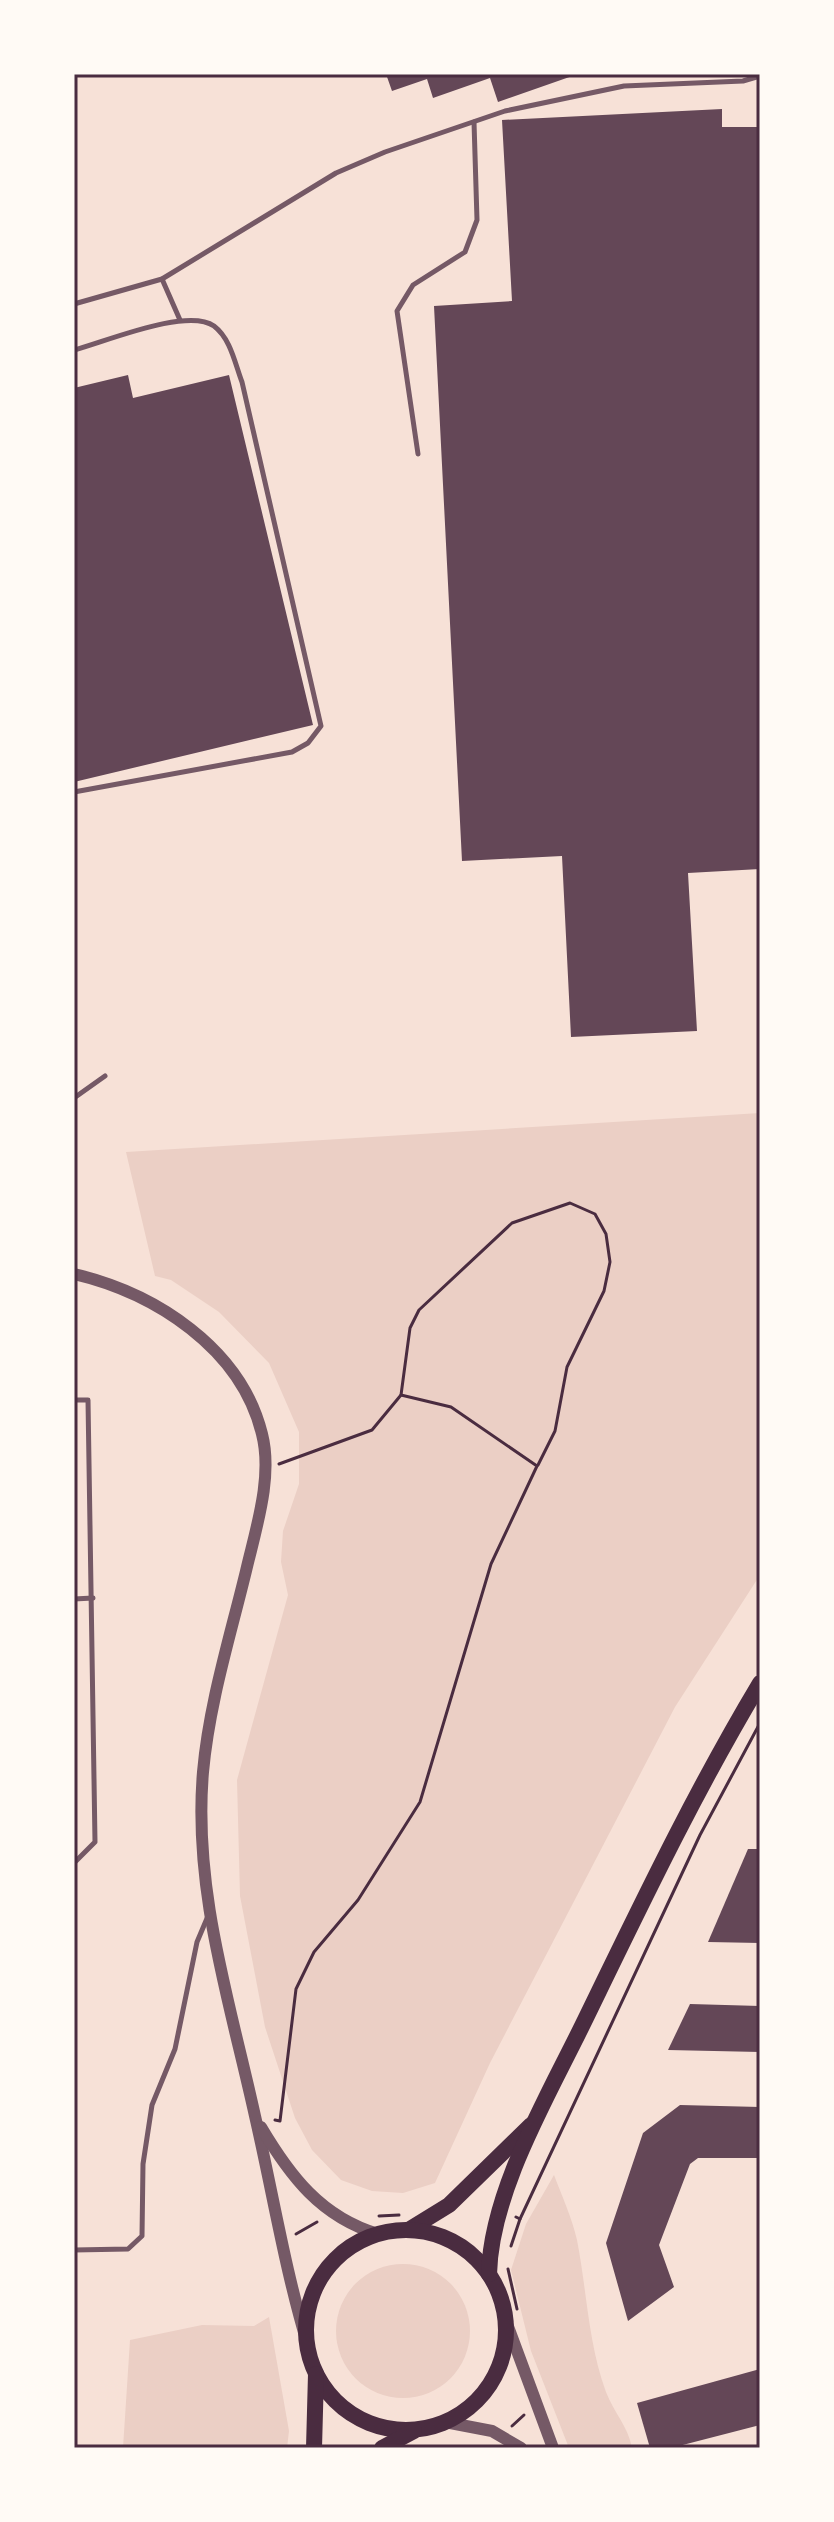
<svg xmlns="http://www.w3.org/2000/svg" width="834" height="2522" font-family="'Public Sans',sans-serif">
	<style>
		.green { fill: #ebcfc5 }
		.building { fill: #644757 }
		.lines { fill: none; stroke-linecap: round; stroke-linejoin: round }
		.path { stroke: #4a2c40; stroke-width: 3 }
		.service { stroke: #755966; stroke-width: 5 }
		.tertiary { stroke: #755966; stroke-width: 12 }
		.primary { stroke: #4a2c40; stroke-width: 16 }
		.neatline { fill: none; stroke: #4a2c40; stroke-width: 3 }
	</style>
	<rect width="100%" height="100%" fill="#f7e1d7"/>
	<g class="green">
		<path d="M 760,1113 L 760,1575 L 675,1707 L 490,2063 L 435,2183 L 403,2193 L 372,2191 L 341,2180 L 312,2150 L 295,2118 L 265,2027 L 240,1896 L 237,1780 L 288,1595 L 281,1562 L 283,1531 L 299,1484 L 299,1432 L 269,1363 L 219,1312 L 171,1280 L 155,1276 L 126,1152 Z"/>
		<path d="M 554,2175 C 562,2196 572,2218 577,2240 C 587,2291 588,2343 606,2392 C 614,2413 628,2426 632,2448 L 569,2448 L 531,2351 L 511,2270 L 526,2224 Z"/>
		<circle cx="403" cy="2331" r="67"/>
		<path d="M 269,2317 L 289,2431 L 287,2448 L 123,2448 L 130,2340 L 202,2325 L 254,2326 Z"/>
	</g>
	<g class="building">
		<path d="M 386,74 L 578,74 L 498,102 L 490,78 L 433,98 L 427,79 L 392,91 Z"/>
		<path d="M 722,109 L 722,127 L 760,127 L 760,869 L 688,873 L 697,1031 L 571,1037 L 562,856 L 462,861 L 434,306 L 512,301 L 502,120 Z"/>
		<path d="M 128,375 L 133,398 L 229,375 L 313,725 L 74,782 L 74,388 Z"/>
		<path d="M 748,1849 L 760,1849 L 760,1943 L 708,1942 Z"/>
		<path d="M 690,2004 L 760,2006 L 760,2052 L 668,2050 Z"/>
		<path d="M 680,2105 L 760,2107 L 760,2158 L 698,2158 L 690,2164 L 659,2245 L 674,2287 L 628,2321 L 606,2243 L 643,2133 Z"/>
		<path d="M 760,2369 L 760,2425 L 671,2448 L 650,2448 L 637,2403 Z"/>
	</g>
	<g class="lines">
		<g class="path">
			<path d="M 401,1395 L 410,1328 L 419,1310 L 512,1223 L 570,1203 L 595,1214 L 606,1234 L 610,1262 L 604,1291 L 567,1367 L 555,1431 L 538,1465"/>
			<path d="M 275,2120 L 280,2121 L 296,1989 L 314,1952 L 358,1900 L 420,1802 L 491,1564 L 537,1466 L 451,1407 L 401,1395 L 372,1430 L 279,1464"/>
			<path d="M 379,2216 L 399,2215"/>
			<path d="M 516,2217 L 520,2219 L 700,1835 L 760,1723"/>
			<path d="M 296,2234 L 317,2222"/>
			<path d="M 511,2246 L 520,2219"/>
			<path d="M 508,2269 L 517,2309"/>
			<path d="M 512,2426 L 524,2415"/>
			<path d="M 449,2448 L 466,2448"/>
		</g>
		<g class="service">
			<path d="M 162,279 L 180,320"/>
			<path d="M 74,304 L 162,279 L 336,173 L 385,152 L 505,111 L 624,86 L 743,81 L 760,76"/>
			<path d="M 74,350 C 105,342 187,307 214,326 C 231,339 235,364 242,382 L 321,726 L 308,743 L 292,752 L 74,792"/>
			<path d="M 418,454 L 397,311 L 413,285 L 465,252 L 477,220 L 474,122"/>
			<path d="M 74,1098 L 105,1076"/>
			<path d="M 74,1400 L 88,1400 L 95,1842 L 74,1863"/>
			<path d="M 74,1599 L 93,1598"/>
			<path d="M 74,2250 L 128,2249 L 142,2236 L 143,2164 L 152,2105 L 175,2049 L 197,1942 L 208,1916"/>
		</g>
		<g class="tertiary">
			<path d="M 74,1274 C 155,1293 241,1348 262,1434 C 273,1477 256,1528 246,1571 C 230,1637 209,1704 203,1772 C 193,1890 230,2002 255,2116 C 273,2194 285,2270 308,2346"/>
			<path d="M 261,2127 C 290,2176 321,2217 378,2234"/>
			<path d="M 506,2321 L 553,2448"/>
			<path d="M 445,2422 L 492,2431 L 521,2448"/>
		</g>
		<g class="primary">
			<path d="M 410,2229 L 449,2205 L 531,2125"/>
			<circle cx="406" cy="2330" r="100"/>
			<path d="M 489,2274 C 491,2192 547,2098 583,2024 C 639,1909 694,1793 760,1683"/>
			<path d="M 314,2448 L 316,2374"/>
			<path d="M 382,2448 L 414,2431"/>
		</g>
	</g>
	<rect width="834" height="2522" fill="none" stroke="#fffaf5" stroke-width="152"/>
	<rect x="76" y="76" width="682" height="2370" class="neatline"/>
</svg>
